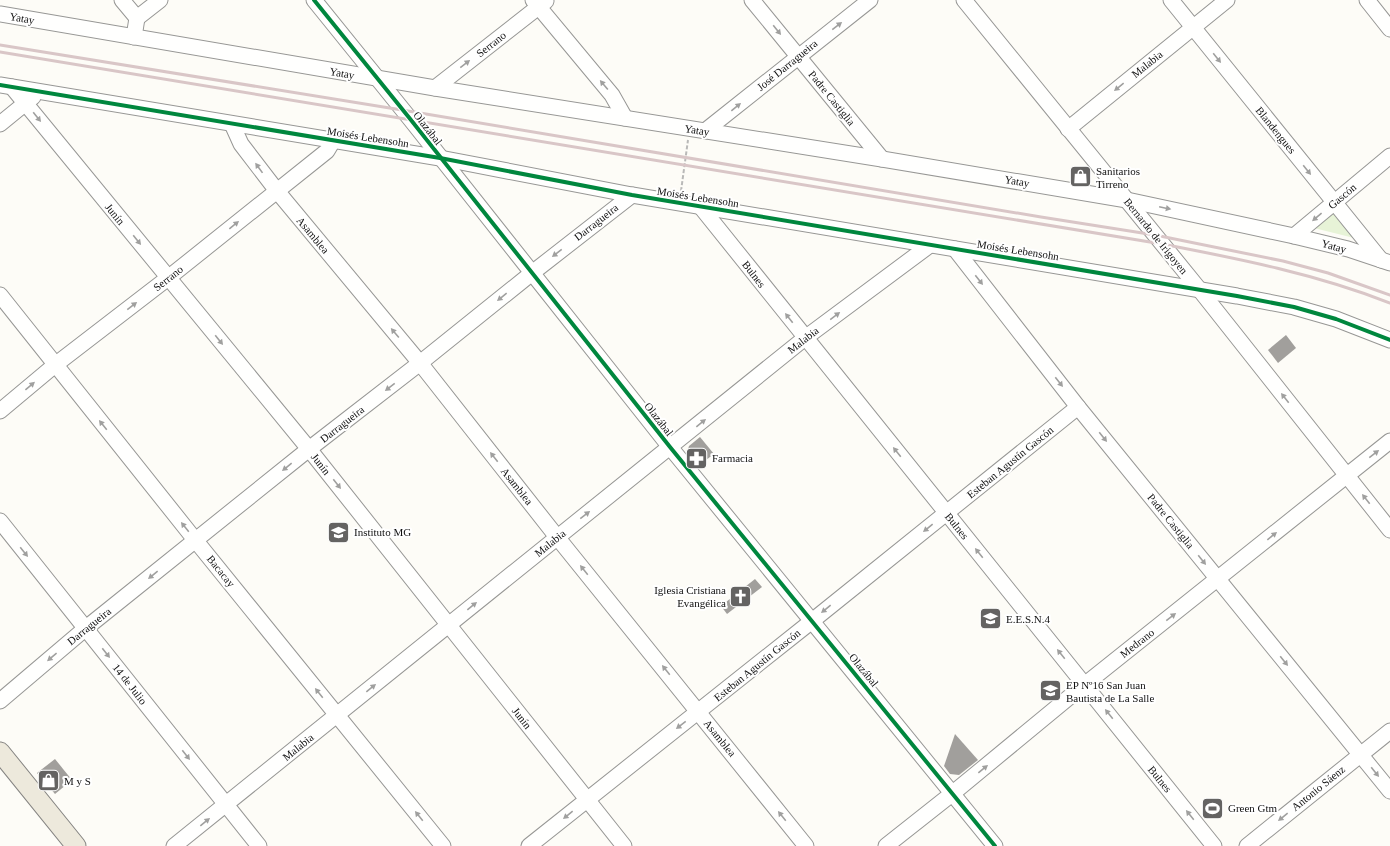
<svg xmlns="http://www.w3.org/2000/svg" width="1390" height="846" font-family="'Times New Roman',serif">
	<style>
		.green { fill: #e7f3d7 }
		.building { fill: #a19f9c }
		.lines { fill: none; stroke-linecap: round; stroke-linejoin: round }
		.minor-casing { stroke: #979795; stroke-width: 17 }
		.major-casing { stroke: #858482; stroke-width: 21 }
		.path { stroke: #b9b9b8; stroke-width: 2; stroke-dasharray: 4 2; stroke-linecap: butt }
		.minor { stroke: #fffffe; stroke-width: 15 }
		.major { stroke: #ede9dc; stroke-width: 19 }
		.rail { stroke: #d9c6c7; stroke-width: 3 }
		.cycleway-casing { stroke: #fff; stroke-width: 6 }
		.cycleway { stroke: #00873e; stroke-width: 4 }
		.oneway { fill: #a0a09f }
		.labels { text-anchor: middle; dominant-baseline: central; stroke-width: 4; stroke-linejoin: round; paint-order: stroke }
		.street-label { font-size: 11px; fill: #111; stroke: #fff }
		.poi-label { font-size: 11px; fill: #111; stroke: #fff; text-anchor: start }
	</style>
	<rect width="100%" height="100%" fill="#fdfcf7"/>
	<path class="green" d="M 1333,213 L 1354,238 L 1314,228 Z"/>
	<g class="building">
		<path d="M 1286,335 L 1296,348 L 1278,363 L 1268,350 Z"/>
		<path d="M 700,437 L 714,454 L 698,466 L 687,453 L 689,446 Z"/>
		<path d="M 755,579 L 762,587 L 727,614 L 721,606 Z"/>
		<path d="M 955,734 L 978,760 L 959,775 L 950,774 L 944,766 Z"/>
		<path d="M 55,759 L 72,780 L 55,794 L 37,773 Z"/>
	</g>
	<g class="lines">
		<defs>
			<g id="minor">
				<path d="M 122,0 L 137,18 L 134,37"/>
				<path d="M 314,0 L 411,120 L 670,447 L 995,846"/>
				<path d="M 533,0 L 612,95 L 625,118"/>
				<path d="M 752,0 L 882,159"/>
				<path d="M 964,0 L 1199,289 L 1390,530"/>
				<path d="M 1171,0 L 1381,260"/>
				<path d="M 1367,0 L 1390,29"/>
				<path d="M 0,14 L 435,88 L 882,159 L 1127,200 L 1294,236 L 1348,249 L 1390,263"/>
				<path d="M 137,18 L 160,0"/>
				<path d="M 0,85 L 440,158 L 632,195 L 1237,296 L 1294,307 L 1336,319 L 1390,340"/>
				<path d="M 12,87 L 309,449 L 624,846"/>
				<path d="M 435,88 L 546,1"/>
				<path d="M 0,124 L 33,97"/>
				<path d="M 232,124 L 241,144 L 277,191 L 420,363 L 557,537 L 806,846"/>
				<path d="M 1068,129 L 1227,0"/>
				<path d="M 705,131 L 870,0"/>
				<path d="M 700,206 L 1214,846"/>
				<path d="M 1294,236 L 1390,156"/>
				<path d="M 955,249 L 1078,407 L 1390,791"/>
				<path d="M 0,295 L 196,541 L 443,846"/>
				<path d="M 0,411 L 55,365 L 168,278 L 327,151 L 333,141"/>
				<path d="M 0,521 L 259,846"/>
				<path d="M 0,701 L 86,628 L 309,449 L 420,363 L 532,273 L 632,195"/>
				<path d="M 174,846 L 805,338 L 930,245"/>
				<path d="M 529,846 L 812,621 L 1078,407"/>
				<path d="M 886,846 L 953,793 L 1073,694 L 1390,441"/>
				<path d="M 1247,846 L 1390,731"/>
			</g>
			<path id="major" d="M 0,752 L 76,846"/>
		</defs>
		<use href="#minor" class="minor-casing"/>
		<use href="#major" class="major-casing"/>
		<path class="path" d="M 681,191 L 688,140"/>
		<use href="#minor" class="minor"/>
		<use href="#major" class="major"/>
		<g class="rail">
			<path d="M 0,45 L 402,110 L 1041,217 L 1155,235 L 1283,261 L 1328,273 L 1390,295"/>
			<path d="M 0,52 L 1162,244 C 1240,259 1316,274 1390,303"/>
		</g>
		<defs>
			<g id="cycleway">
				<path d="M 314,0 L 411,120 L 670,447 L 995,846"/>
				<path d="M 0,85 L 440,158 L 632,195 L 1237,296 L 1294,307 L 1336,319 L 1390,340"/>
			</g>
		</defs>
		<use href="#cycleway" class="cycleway-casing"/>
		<use href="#cycleway" class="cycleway"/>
	</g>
	<defs><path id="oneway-solid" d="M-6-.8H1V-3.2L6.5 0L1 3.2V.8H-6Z"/></defs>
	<g class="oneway">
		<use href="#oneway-solid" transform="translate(837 26) rotate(-38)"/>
		<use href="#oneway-solid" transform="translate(777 30) rotate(51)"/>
		<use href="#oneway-solid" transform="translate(1217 58) rotate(51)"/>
		<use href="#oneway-solid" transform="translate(465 64) rotate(-38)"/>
		<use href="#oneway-solid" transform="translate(604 85) rotate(-130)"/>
		<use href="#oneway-solid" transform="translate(1119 87) rotate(141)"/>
		<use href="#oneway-solid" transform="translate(736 107) rotate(-39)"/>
		<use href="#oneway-solid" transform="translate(37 117) rotate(51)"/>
		<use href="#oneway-solid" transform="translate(259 168) rotate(-126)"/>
		<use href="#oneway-solid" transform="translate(1307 170) rotate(51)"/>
		<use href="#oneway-solid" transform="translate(1165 208) rotate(12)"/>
		<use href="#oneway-solid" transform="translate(1317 217) rotate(140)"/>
		<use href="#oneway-solid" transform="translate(234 225) rotate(-39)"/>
		<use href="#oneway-solid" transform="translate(137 240) rotate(51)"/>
		<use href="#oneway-solid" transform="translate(557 253) rotate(142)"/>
		<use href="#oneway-solid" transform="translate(979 280) rotate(52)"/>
		<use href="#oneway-solid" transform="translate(502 297) rotate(141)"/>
		<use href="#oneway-solid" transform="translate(132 306) rotate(-38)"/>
		<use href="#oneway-solid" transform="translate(835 316) rotate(-37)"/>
		<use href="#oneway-solid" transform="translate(789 318) rotate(-128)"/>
		<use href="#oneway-solid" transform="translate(395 333) rotate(-130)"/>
		<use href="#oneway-solid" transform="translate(219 340) rotate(51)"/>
		<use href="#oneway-solid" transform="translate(1059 382) rotate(52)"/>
		<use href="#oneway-solid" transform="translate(30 386) rotate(-40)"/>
		<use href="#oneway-solid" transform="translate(390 387) rotate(142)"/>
		<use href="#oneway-solid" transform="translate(1285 398) rotate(-128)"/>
		<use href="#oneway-solid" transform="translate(701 423) rotate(-39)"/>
		<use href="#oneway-solid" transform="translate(103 425) rotate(-129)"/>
		<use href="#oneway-solid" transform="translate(1103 437) rotate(51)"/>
		<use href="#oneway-solid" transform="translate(897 452) rotate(-129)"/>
		<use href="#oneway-solid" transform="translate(1374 454) rotate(-38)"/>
		<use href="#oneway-solid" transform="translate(494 457) rotate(-128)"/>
		<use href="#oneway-solid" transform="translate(287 467) rotate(141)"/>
		<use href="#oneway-solid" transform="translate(337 484) rotate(52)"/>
		<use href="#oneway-solid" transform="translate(1366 499) rotate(-128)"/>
		<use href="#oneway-solid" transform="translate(585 515) rotate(-38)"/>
		<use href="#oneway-solid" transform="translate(185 527) rotate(-129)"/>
		<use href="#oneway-solid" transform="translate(928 528) rotate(141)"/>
		<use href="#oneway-solid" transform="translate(1272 536) rotate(-39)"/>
		<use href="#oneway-solid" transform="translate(24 552) rotate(51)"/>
		<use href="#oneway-solid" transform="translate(979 553) rotate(-129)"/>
		<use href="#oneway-solid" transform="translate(1202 560) rotate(51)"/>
		<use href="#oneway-solid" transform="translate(584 570) rotate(-129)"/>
		<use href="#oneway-solid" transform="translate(153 575) rotate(141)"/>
		<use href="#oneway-solid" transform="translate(472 606) rotate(-39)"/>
		<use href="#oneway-solid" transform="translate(826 609) rotate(141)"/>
		<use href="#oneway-solid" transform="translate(1171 617) rotate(-38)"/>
		<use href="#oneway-solid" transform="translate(106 653) rotate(52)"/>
		<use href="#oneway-solid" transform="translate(1061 654) rotate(-129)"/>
		<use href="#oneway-solid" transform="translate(52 657) rotate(140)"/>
		<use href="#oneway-solid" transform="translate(1284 661) rotate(51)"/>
		<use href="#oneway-solid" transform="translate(666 670) rotate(-129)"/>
		<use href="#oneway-solid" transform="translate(371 688) rotate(-39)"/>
		<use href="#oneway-solid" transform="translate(319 693) rotate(-129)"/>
		<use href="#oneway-solid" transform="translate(1109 714) rotate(-129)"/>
		<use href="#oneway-solid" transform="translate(681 725) rotate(142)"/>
		<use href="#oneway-solid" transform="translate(186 755) rotate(52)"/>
		<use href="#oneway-solid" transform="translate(983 769) rotate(-39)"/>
		<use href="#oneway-solid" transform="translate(1375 772) rotate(51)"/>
		<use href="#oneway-solid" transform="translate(568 815) rotate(141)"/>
		<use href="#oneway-solid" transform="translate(1190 815) rotate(-129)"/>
		<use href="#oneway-solid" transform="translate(419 816) rotate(-129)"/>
		<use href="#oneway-solid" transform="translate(782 816) rotate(-129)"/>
		<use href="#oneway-solid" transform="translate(1283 817) rotate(141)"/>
		<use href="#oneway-solid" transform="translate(205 822) rotate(-39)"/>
	</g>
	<defs>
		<symbol id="shop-square" viewBox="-11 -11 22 22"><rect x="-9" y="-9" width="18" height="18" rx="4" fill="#646362" stroke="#fff"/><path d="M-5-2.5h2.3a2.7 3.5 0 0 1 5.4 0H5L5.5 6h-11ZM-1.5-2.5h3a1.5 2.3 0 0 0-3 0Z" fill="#fff"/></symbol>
		<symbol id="pharmacy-square" viewBox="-11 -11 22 22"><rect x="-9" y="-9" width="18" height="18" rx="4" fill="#646362" stroke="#fff"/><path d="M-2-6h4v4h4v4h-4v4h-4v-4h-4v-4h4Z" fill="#fff"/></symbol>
		<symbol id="school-square" viewBox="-11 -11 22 22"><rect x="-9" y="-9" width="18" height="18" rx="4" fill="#646362" stroke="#fff"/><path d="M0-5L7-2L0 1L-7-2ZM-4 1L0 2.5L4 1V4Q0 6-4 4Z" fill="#fff"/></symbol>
		<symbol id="church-square" viewBox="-11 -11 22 22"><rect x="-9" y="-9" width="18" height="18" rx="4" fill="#646362" stroke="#fff"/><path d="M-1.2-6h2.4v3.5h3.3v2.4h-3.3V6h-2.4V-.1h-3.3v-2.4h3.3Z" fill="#fff"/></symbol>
		<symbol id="stadium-square" viewBox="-11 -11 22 22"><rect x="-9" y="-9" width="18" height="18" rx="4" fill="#646362" stroke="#fff"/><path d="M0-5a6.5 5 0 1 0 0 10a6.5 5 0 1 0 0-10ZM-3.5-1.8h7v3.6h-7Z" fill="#fff"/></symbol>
	</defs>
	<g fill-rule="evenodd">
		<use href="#shop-square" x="1068" y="164" width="25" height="25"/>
		<use href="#pharmacy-square" x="684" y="446" width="25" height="25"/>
		<use href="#school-square" x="326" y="520" width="25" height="25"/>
		<use href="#church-square" x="728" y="584" width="25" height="25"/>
		<use href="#school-square" x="978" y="606" width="25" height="25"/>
		<use href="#school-square" x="1038" y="678" width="25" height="25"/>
		<use href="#shop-square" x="36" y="768" width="25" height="25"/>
		<use href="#stadium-square" x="1200" y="796" width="25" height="25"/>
	</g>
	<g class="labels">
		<g class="street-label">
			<text transform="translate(22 18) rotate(10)">Yatay</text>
			<text transform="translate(491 44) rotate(-38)">Serrano</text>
			<text transform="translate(1147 64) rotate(-39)">Malabia</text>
			<text transform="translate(787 65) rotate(-39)">José Darragueira</text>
			<text transform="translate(342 73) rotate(10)">Yatay</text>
			<text transform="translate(832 98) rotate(51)">Padre Castiglia</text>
			<text transform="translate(428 128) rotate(52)">Olazábal</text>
			<text transform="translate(697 130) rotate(9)">Yatay</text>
			<text transform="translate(1276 130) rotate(51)">Blandengues</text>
			<text transform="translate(368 137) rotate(9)">Moisés Lebensohn</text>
			<text transform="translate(1017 181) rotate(10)">Yatay</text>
			<text transform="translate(1342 196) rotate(-40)">Gascón</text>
			<text transform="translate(698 197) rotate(9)">Moisés Lebensohn</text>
			<text transform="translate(115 214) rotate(51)">Junín</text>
			<text transform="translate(596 222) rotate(-38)">Darragueira</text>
			<text transform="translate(313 235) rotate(50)">Asamblea</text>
			<text transform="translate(1156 236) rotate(51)">Bernardo de Irigoyen</text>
			<text transform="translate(1334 246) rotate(15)">Yatay</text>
			<text transform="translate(1018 250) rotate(9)">Moisés Lebensohn</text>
			<text transform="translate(754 274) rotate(52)">Bulnes</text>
			<text transform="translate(168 278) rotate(-38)">Serrano</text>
			<text transform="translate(803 340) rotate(-38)">Malabia</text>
			<text transform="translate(659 419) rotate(52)">Olazábal</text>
			<text transform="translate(342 424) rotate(-38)">Darragueira</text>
			<text transform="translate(1010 462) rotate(-39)">Esteban Agustín Gascón</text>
			<text transform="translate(321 464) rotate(52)">Junín</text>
			<text transform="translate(517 486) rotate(52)">Asamblea</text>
			<text transform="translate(1171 521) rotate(51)">Padre Castiglia</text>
			<text transform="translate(957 526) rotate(51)">Bulnes</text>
			<text transform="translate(550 543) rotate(-39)">Malabia</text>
			<text transform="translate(221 571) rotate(51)">Bacacay</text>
			<text transform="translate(89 626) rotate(-39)">Darragueira</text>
			<text transform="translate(1137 643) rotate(-38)">Medrano</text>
			<text transform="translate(757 665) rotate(-39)">Esteban Agustín Gascón</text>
			<text transform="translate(864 670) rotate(51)">Olazábal</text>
			<text transform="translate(130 684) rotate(52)">14 de Julio</text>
			<text transform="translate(522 718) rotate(52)">Junín</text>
			<text transform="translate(720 738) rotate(51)">Asamblea</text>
			<text transform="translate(298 747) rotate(-39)">Malabia</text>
			<text transform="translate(1160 779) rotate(51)">Bulnes</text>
			<text transform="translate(1318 788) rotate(-39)">Antonio Sáenz</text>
		</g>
		<g class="poi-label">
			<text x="1096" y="171">Sanitarios<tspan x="1096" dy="13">Tirreno</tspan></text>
			<text x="712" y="458">Farmacia</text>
			<text x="354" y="532">Instituto MG</text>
			<text x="726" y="590" text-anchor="end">Iglesia Cristiana<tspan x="726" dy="13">Evangélica</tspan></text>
			<text x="1006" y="619">E.E.S.N.4</text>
			<text x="1066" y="685">EP Nº16 San Juan<tspan x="1066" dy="13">Bautista de La Salle</tspan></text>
			<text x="64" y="781">M y S</text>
			<text x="1228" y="808">Green Gtm</text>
		</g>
	</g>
</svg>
